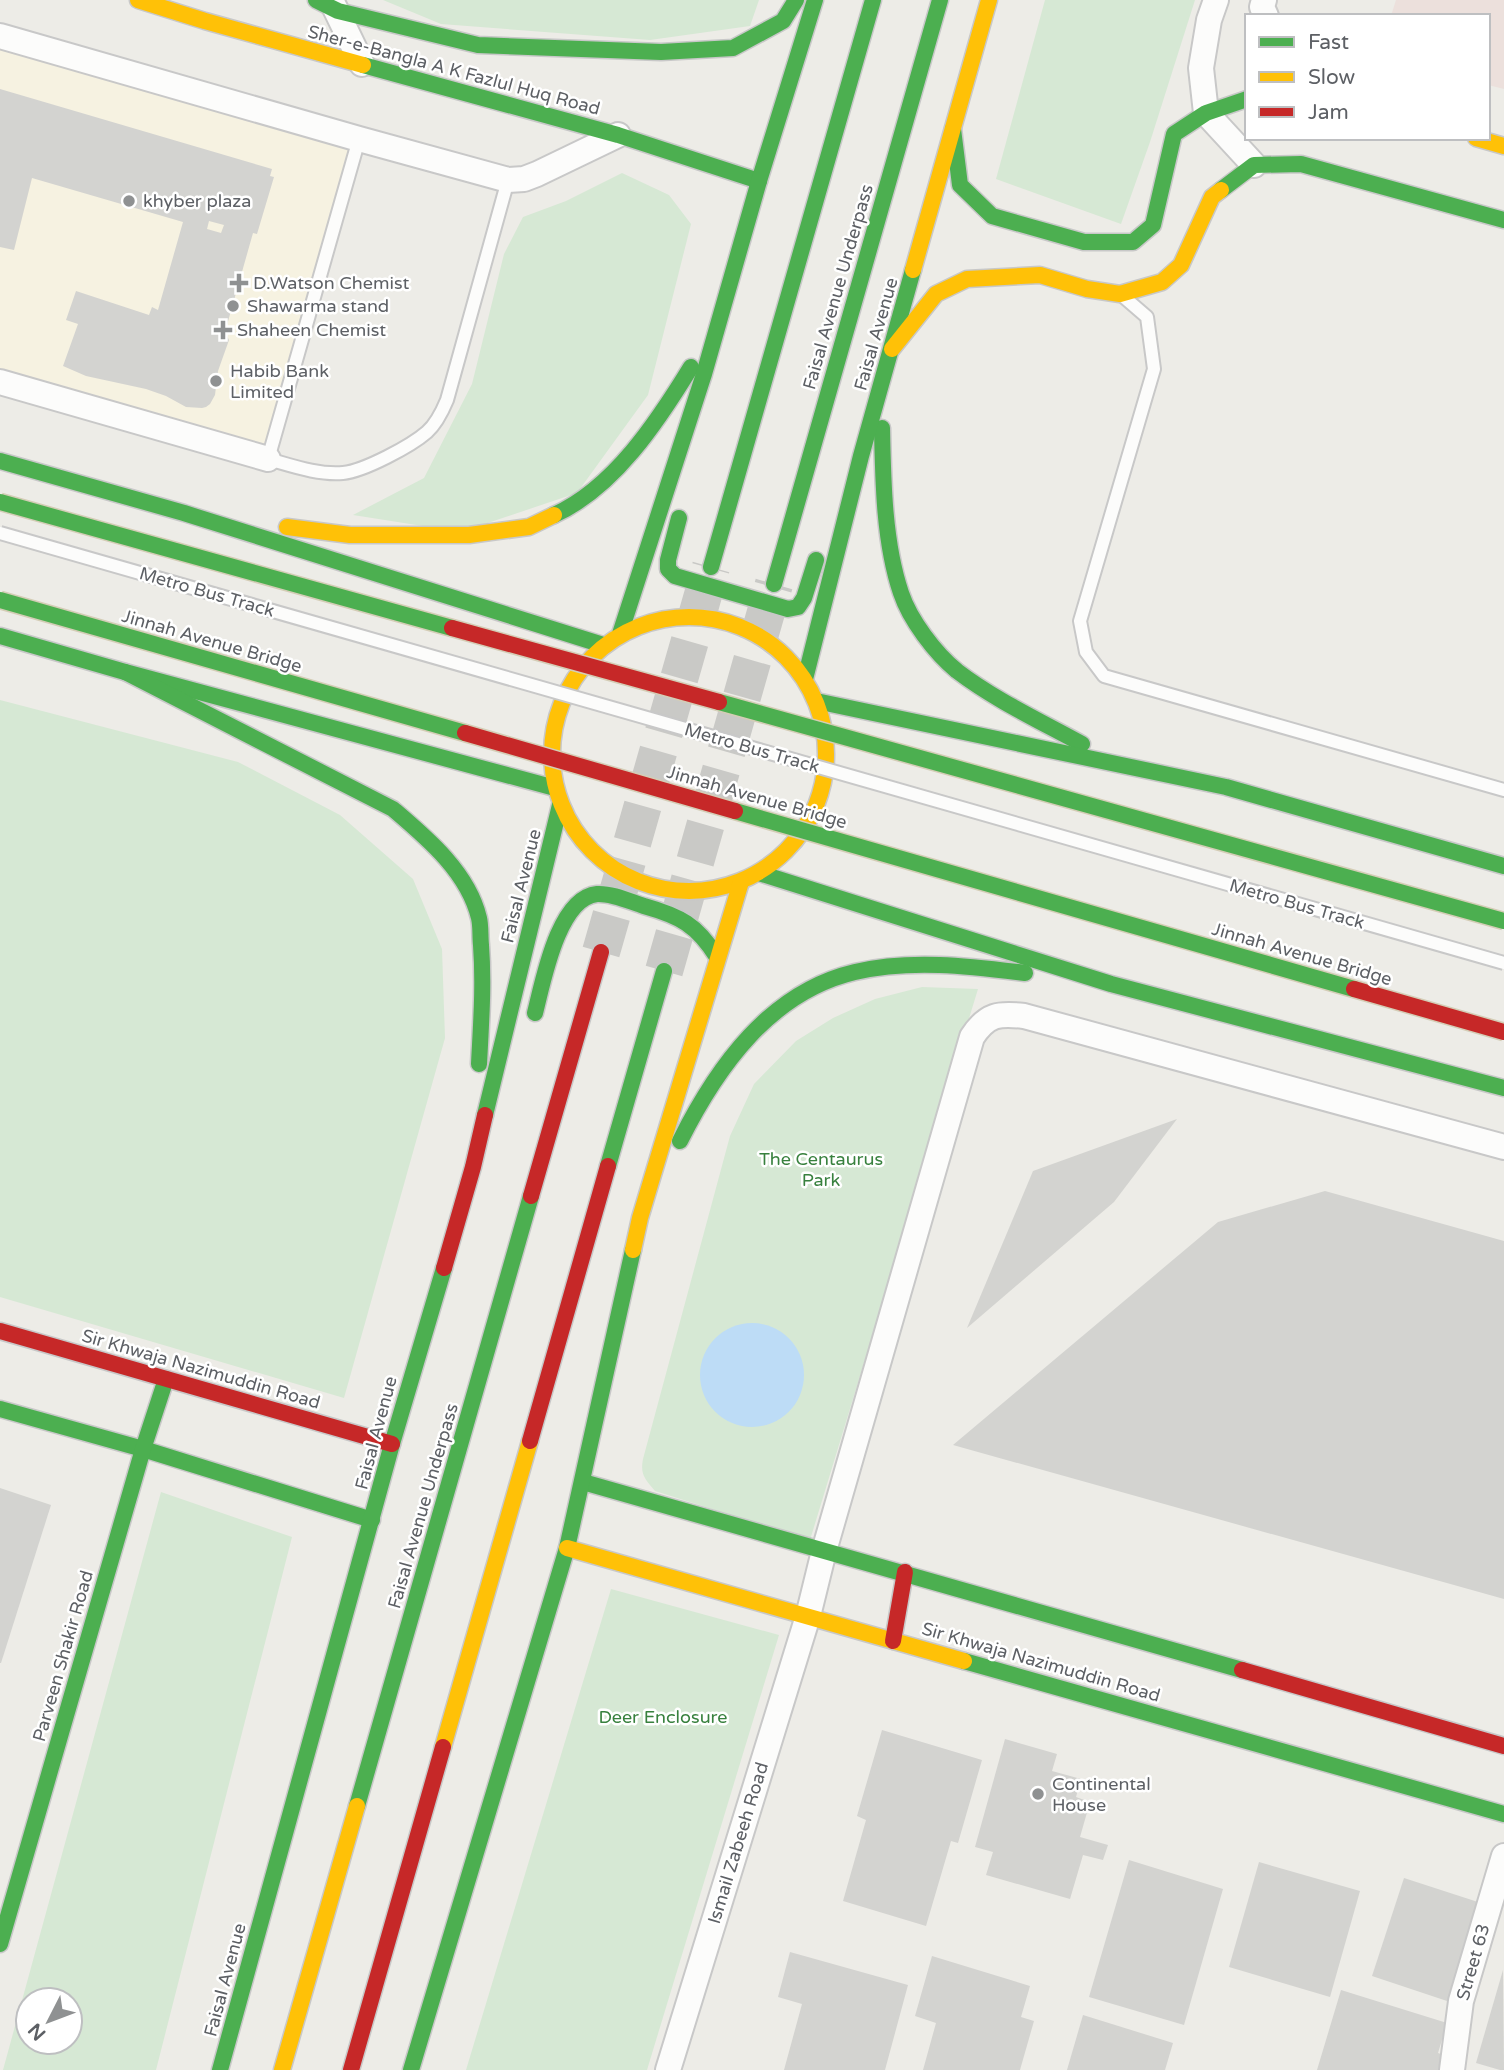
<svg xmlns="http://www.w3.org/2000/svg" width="1504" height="2070" font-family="'Varela Round',sans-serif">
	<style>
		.commercial { fill: #f6f2e1 }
		.medical { fill: #ece0dc }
		.green { fill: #d6e8d4; fill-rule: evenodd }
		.water { fill: #bddcf6 }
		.building { fill: #d3d3d0; fill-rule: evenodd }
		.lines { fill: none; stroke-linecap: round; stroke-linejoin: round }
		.primary-tunnel { stroke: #c9c9c6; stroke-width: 38; stroke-dasharray: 38 19; stroke-linecap: butt }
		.lane-casing { stroke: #c8c8c8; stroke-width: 16 }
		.street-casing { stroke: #c8c8c8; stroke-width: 28 }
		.fast-casing { stroke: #c8c8c8; stroke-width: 19 }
		.slow-casing { stroke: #c8c8c8; stroke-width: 19 }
		.jam-casing { stroke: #c8c8c8; stroke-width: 19 }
		.lane { stroke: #fcfcfb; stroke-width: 12 }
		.street { stroke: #fcfcfb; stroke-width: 24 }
		.fast { stroke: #4caf50; stroke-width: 16 }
		.slow { stroke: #ffc107; stroke-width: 16 }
		.jam { stroke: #c62828; stroke-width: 16 }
		.lane-bridge-casing { stroke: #c8c8c8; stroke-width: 16; stroke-linecap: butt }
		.fast-bridge-casing { stroke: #d4cdb6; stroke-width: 19; stroke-linecap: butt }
		.jam-bridge-casing { stroke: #d4cdb6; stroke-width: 19; stroke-linecap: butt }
		.lane-bridge { stroke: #fcfcfb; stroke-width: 12 }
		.fast-bridge { stroke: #4caf50; stroke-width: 16 }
		.jam-bridge { stroke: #c62828; stroke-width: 16 }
		.poi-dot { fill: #8f9192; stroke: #fff; stroke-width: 2.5 }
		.labels { text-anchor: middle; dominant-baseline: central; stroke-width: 5; stroke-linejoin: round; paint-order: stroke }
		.street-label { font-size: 18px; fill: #5d6065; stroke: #fff }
		.poi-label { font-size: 18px; fill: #5d6065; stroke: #fff; text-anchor: start }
		.park-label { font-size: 18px; fill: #38813e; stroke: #fff }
	</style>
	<rect width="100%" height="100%" fill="#edece7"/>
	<path class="commercial" d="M 0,36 L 359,139 L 268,459 L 0,382 Z"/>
	<path class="medical" d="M 1396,0 L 1504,0 L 1504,89 L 1488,85 L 1488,16 L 1391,16 Z"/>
	<g class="green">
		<path d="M 383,0 L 759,0 L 750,26 L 650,40 L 441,24 Z"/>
		<path d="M 1045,0 L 1195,0 L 1150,142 L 1121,224 L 996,179 Z"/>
		<path d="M 622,173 L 669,195 L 691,224 L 648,395 L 577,493 L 461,532 L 353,515 L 424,478 L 472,384 L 504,254 L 523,217 L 566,201 Z"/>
		<path d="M 0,700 L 238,762 L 340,815 L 413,879 L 442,949 L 445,1038 L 344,1398 L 0,1297 Z"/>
		<path d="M 922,987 L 978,989 L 810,1540 L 655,1491 C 645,1479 640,1475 643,1459 L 730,1136 L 754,1084 L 796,1041 L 833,1018 L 875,999 Z"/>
		<path d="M 161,1492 L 292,1537 L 156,2070 L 3,2070 ZM 28,2000 L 70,2000 L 70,2042 L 28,2042 Z"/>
		<path d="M 611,1589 L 779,1635 L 647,2070 L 466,2070 Z"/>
	</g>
	<circle class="water" cx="752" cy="1375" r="52"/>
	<g class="building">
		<path d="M 0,89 L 272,169 L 270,176 L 274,177 L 257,234 L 253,233 L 225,332 L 229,340 L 218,371 L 215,395 L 210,404 L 206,407 L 202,408 L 186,407 L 166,396 L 146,389 L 86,376 L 63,366 L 78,324 L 66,320 L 76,291 L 149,315 L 152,307 L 158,310 L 183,222 L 32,178 L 14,250 L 0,247 ZM 209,221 L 224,225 L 221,233 L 207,229 Z"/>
		<path d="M 1177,1119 L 1114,1202 L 967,1328 L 1033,1171 Z"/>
		<path d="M 1325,1191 L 1504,1241 L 1504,1599 L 953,1445 L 1218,1222 Z"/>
		<path d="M 0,1488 L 51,1505 L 1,1663 L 0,1663 Z"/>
		<path d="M 882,1730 L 982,1760 L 958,1843 L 951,1841 L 926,1926 L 843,1901 L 866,1820 L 857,1816 Z"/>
		<path d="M 1005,1739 L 1057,1754 L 1052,1771 L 1081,1779 L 1076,1797 L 1090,1802 L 1080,1837 L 1108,1845 L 1103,1860 L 1083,1855 L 1070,1899 L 986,1875 L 993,1852 L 975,1847 Z"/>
		<path d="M 1129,1860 L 1223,1889 L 1184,2025 L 1089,1997 Z"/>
		<path d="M 1259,1862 L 1360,1891 L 1330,1997 L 1229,1967 Z"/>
		<path d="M 1404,1878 L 1481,1903 L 1450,2002 L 1372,1976 Z"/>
		<path d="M 790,1952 L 908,1985 L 885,2070 L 784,2070 L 802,2004 L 778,1997 Z"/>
		<path d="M 932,1956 L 1030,1986 L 1021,2017 L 1034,2021 L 1020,2070 L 923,2070 L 936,2023 L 915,2016 Z"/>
		<path d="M 1503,1970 L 1504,2070 L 1500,2070 L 1476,2063 Z"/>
		<path d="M 1341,1990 L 1447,2023 L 1438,2053 L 1444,2055 L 1444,2070 L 1317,2070 Z"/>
		<path d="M 1083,2015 L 1173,2043 L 1165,2070 L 1067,2070 Z"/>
	</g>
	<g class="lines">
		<g class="primary-tunnel">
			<path d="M 601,952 L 711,567"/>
			<path d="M 664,971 L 774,584"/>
		</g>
		<defs>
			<g id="lane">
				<path d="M 359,139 L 268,459 C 293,466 318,475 343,473 C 364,471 411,446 427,432 C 436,424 442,412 447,400 L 508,180"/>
				<path d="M 1125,298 L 1147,317 L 1154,369 L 1080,621 L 1086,652 L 1104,676 L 1504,790"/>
			</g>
			<g id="street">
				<path d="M 1216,0 L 1209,20 L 1201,68 L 1206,113 L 1254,165"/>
				<path d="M 1264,0 L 1262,7 L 1266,16"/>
				<path d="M 333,4 L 362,64"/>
				<path d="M 0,36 L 359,139 L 508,180 L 524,179 L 537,174 L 618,135"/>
				<path d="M 0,382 L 268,459"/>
				<path d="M 668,2070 L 808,1616 L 824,1551 L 972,1037 C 987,1014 999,1013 1024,1016 L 1504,1147"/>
				<path d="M 1452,2070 L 1461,2001 L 1504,1856"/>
			</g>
			<g id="fast">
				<path d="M 316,0 L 338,11 L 478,45 L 661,52 L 733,48 L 783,21 L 796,0"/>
				<path d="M 363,65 L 618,135 L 759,181"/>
				<path d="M 953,129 L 960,185 L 992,216 L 1084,242 L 1133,242 L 1153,225 L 1174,134 L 1206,113 L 1247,99"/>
				<path d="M 1221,190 L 1254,165 L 1301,164 L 1504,220"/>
				<path d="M 882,428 C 883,481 884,543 901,593 C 910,620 935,653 957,671 C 995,700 1040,721 1082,744"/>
				<path d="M 0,461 L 184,513 L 603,645"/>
				<path d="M 554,515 C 614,488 658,421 691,367"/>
				<path d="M 679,518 L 668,560 L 668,569 L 675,576 L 788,609 L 798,607 L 804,598 L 816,560"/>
				<path d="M 711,567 L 873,0"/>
				<path d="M 774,584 L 940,0"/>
				<path d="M 620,634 L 704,374 L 759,181 L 815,0"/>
				<path d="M 0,636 L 125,672 L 555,788"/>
				<path d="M 125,672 L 393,809 C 427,838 468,872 479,918 C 481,926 480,936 481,945 C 484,985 481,1024 479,1064"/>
				<path d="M 805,679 L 861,456 L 913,270"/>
				<path d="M 816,701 L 1226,787 L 1504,866"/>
				<path d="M 759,873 L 1111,984 L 1504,1088"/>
				<path d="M 535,1013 C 543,982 558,898 597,894 C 612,893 631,902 644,906 C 680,916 697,925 717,957"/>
				<path d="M 485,1115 L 560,805"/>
				<path d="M 680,1141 C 717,1067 770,992 855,972 C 910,959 969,966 1025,973"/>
				<path d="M 608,1166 L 664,971"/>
				<path d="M 0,1409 L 143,1449 L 372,1520"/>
				<path d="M 583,1482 C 803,1545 1023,1606 1242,1670"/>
				<path d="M 964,1661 L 1504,1814"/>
				<path d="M 357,1806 L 531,1196"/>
				<path d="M 0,1944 L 143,1449 L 166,1379"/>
				<path d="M 220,2070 L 392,1444 L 444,1268"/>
				<path d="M 411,2070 L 567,1548 L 633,1250"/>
			</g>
			<g id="slow">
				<path d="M 138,0 L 205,21 L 363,65"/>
				<path d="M 1476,138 L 1504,146"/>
				<path d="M 913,270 L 989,0"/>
				<path d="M 892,349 L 936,294 L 967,279 L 1040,275 L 1087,289 L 1120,294 L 1162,282 L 1181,265 L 1212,197 L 1221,190"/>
				<path d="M 287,527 L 350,535 L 469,535 L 529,527 L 554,515"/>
				<circle cx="689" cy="754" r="137"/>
				<path d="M 633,1250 L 640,1218 L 741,882"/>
				<path d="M 567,1548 L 964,1661"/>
				<path d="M 443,1747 L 530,1441"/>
				<path d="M 282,2070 L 357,1806"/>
			</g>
			<g id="jam">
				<path d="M 531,1196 L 601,952"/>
				<path d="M 444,1268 L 473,1167 L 485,1115"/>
				<path d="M 0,1331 L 392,1444"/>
				<path d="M 530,1441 L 608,1166"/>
				<path d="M 893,1641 L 905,1572"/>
				<path d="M 1242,1670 L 1504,1746"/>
				<path d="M 351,2070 L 443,1747"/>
			</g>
		</defs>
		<use href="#lane" class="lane-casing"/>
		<use href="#street" class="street-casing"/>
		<use href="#fast" class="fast-casing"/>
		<use href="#slow" class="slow-casing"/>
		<use href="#jam" class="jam-casing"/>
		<use href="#lane" class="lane"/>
		<use href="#street" class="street"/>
		<use href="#fast" class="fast"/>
		<use href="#slow" class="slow"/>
		<use href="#jam" class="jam"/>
		<defs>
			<path id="lane-bridge" d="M 0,533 L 1504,963"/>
			<g id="fast-bridge">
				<path d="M 0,502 L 452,628"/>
				<path d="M 0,600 L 465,733"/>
				<path d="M 719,702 L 1504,921"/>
				<path d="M 735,811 L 1354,989"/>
			</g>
			<g id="jam-bridge">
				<path d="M 452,628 L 719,702"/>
				<path d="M 465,733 L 735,811"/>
				<path d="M 1354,989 L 1504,1032"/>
			</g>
		</defs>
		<use href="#lane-bridge" class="lane-bridge-casing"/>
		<use href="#fast-bridge" class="fast-bridge-casing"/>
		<use href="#jam-bridge" class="jam-bridge-casing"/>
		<use href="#lane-bridge" class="lane-bridge"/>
		<use href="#fast-bridge" class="fast-bridge"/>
		<use href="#jam-bridge" class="jam-bridge"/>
	</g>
	<g class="poi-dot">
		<circle cx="129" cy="201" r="7"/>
		<path d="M235.5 272.5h7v7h7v7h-7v7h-7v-7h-7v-7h7z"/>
		<circle cx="233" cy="306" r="7"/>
		<path d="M219.5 319.5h7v7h7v7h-7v7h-7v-7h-7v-7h7z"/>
		<circle cx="216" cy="381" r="7"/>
		<circle cx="1038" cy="1794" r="7"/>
	</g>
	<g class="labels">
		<g class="street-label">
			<text transform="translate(454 70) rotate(15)">Sher-e-Bangla A K Fazlul Huq Road</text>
			<text transform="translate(838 287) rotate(-74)">Faisal Avenue Underpass</text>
			<text transform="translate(876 334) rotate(-74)">Faisal Avenue</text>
			<text transform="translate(207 592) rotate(16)">Metro Bus Track</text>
			<text transform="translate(212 641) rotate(16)">Jinnah Avenue Bridge</text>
			<text transform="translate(752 748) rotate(16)">Metro Bus Track</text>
			<text transform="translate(757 797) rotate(16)">Jinnah Avenue Bridge</text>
			<text transform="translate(521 886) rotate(-76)">Faisal Avenue</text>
			<text transform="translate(1297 904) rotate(16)">Metro Bus Track</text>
			<text transform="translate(1302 954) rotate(16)">Jinnah Avenue Bridge</text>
			<text transform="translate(201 1369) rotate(16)">Sir Khwaja Nazimuddin Road</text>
			<text transform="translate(376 1433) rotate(-75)">Faisal Avenue</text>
			<text transform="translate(423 1506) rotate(-74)">Faisal Avenue Underpass</text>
			<text transform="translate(63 1656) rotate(-74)">Parveen Shakir Road</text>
			<text transform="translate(1041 1662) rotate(16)">Sir Khwaja Nazimuddin Road</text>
			<text transform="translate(738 1843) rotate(-73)">Ismail Zabeeh Road</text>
			<text transform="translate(1473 1962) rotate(-74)">Street 63</text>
			<text transform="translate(225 1980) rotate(-75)">Faisal Avenue</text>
		</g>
		<g class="poi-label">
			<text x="143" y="201">khyber plaza</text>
			<text x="253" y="283">D.Watson Chemist</text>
			<text x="247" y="306">Shawarma stand</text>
			<text x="237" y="330">Shaheen Chemist</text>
			<text x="230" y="371">Habib Bank<tspan x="230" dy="21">Limited</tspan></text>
			<text x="1052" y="1784">Continental<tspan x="1052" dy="21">House</tspan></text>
		</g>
		<g class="park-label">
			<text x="821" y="1159">The Centaurus<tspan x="821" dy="21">Park</tspan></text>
			<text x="663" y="1717">Deer Enclosure</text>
		</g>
	</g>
	<rect x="1245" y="14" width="245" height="126" fill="#ffffff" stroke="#bebfc1" stroke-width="2"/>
	<rect x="1259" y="37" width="35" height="10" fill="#4caf50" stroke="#bebfc1" stroke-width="2"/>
	<text x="1308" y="49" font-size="21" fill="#5d6065">Fast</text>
	<rect x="1259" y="72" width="35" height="10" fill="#ffc107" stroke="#bebfc1" stroke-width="2"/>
	<text x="1308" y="84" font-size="21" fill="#5d6065">Slow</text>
	<rect x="1259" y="107" width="35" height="10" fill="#c62828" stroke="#bebfc1" stroke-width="2"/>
	<text x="1308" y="119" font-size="21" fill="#5d6065">Jam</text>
	<g transform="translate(49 2021) rotate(228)"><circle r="33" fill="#ffffff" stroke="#bebfc1" stroke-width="2"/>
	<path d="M0-5L12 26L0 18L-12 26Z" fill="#8f9192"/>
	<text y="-10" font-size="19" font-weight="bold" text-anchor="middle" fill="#5d6065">N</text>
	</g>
</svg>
